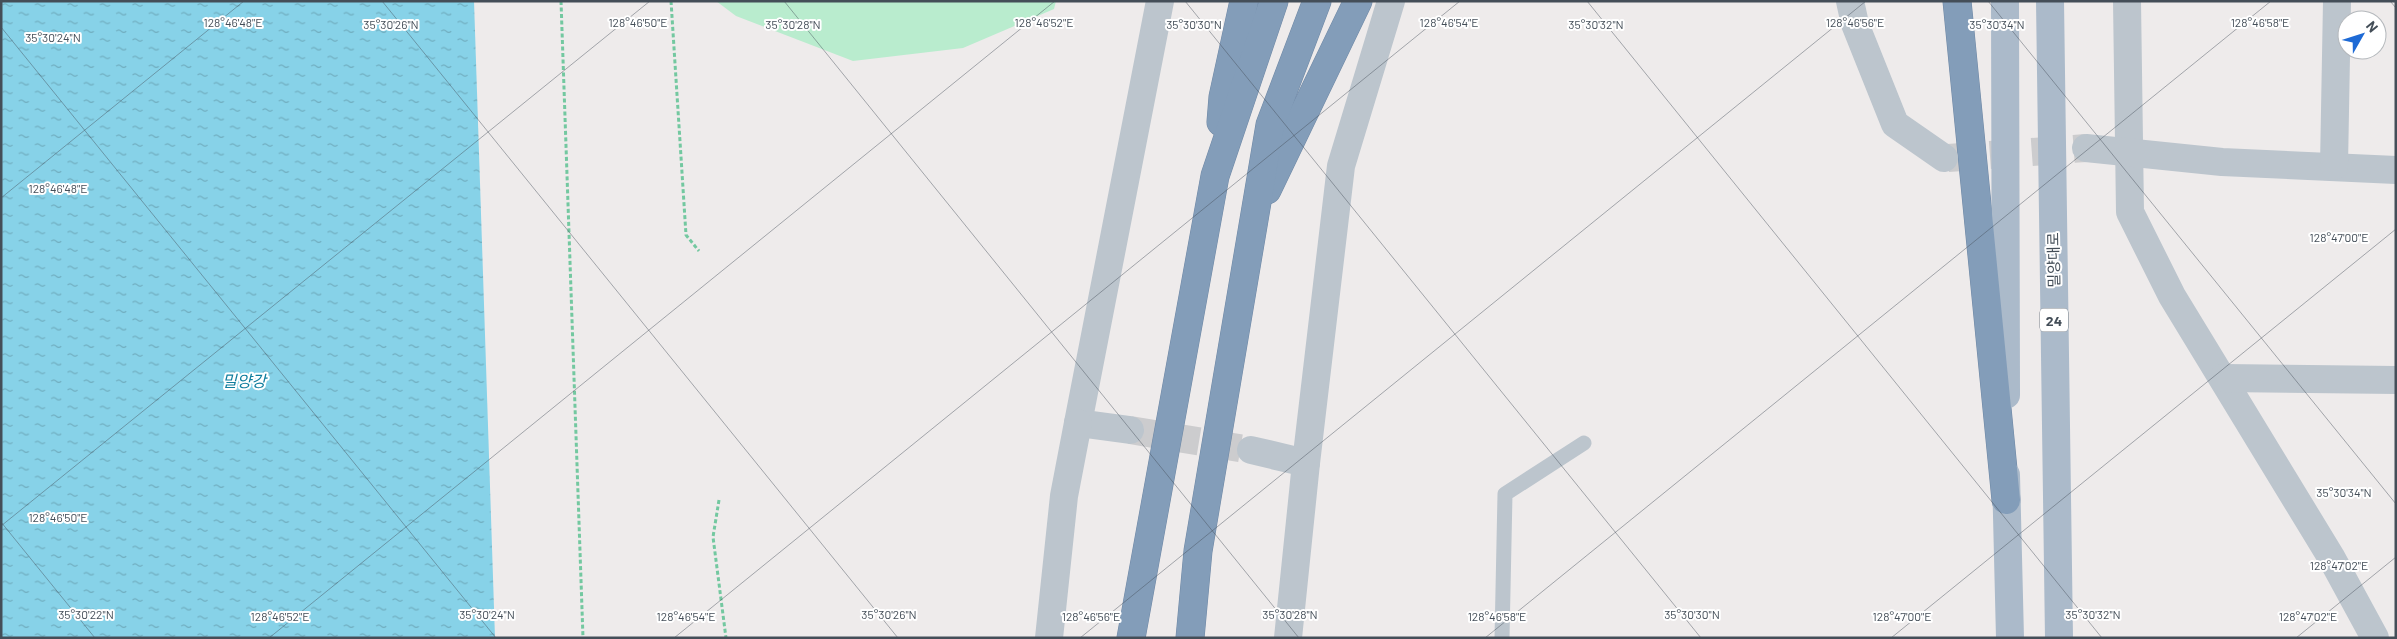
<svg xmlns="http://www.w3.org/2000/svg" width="2397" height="639" font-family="Barlow,'Noto Sans KR',sans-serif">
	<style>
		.park { fill: #b9ecce }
		.water { fill: url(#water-ripples) }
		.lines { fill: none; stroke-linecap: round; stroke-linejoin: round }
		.minor-tunnel { stroke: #ccccce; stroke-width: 28; stroke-dasharray: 28 14; stroke-linecap: butt }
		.motorway-casing { stroke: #6f88a5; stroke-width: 29 }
		.path { stroke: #73c8a0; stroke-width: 3; stroke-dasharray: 4 2.5; stroke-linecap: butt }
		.service { stroke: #bcc5cd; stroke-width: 15 }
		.minor { stroke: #bcc5cd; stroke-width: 28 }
		.primary { stroke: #abbaca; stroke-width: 28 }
		.motorway { stroke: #839db9; stroke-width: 28 }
		.ticks { fill: none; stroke: #444e58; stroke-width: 1; stroke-opacity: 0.45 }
		.labels { text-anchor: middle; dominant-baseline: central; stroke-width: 4; stroke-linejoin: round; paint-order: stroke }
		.shield { fill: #fff; stroke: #7c838a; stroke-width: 1 }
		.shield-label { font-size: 14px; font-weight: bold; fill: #444e58 }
		.street-label { font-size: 15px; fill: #444e58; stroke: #fff }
		.water-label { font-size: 16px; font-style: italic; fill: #107e9e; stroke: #fff }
		.ticks-label { font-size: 12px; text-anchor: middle; fill: #444e58; stroke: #fff; stroke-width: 4; stroke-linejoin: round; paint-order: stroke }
	</style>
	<defs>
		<pattern id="water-ripples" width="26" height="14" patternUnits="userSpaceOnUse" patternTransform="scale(1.25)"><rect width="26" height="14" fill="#87d2e8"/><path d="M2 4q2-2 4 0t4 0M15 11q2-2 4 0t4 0" fill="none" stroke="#70adbf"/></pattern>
	</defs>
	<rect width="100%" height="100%" fill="#eeebeb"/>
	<path class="park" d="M 716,1 L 1056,1 L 1054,9 L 963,48 L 853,61 L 736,16 Z"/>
	<path class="water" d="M 1,1 L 474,1 L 495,638 L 1,638 Z"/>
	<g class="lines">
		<g class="minor-tunnel">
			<path d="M 1948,158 L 2086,148"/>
			<path d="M 1130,430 L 1251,450"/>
		</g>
		<defs>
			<g id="motorway">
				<path d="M 1957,1 L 2006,500"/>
				<path d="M 1221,122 L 1223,97 L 1244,1"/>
				<path d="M 1267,190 L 1358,1"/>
				<path d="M 1131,638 L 1215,176 L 1274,1"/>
				<path d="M 1190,638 L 1198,551 L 1270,125 L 1317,1"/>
			</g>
		</defs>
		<use href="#motorway" class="motorway-casing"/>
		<g class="path">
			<path d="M 561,1 L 583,638"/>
			<path d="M 671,1 L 686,235 L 699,251"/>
			<path d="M 719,500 L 713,537 L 726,638"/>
		</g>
		<path class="service" d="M 1502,638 L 1505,494 L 1584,443"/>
		<g class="minor">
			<path d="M 1850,1 L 1855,24 L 1895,124 L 1944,158"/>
			<path d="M 2127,1 L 2130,212 L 2172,296 L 2331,557 L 2375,638"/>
			<path d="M 2086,148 L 2222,162 L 2396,170"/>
			<path d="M 2334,166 L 2337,1"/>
			<path d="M 2223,378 L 2396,380"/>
			<path d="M 1130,430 L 1078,423 L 1160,1"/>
			<path d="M 1251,450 L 1306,463"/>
			<path d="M 1049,638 L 1064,496 L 1078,423"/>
			<path d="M 1288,638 L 1306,463 L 1341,166 L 1391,1"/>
		</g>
		<g class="primary">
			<path d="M 2005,1 L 2006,395"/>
			<path d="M 2050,1 L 2059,638"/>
			<path d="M 2006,475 L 2010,638"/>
		</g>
		<use href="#motorway" class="motorway"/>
	</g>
	<path class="ticks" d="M 382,1 L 898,638M 784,1 L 1299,638M 1185,1 L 1701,638M 1587,1 L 2102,638M 1988,1 L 2396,504M 2390,1 L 2396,8M 1,27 L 496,638M 1,198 L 244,1M 1,522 L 95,638M 1,526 L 650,1M 269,638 L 1055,1M 674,638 L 1460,1M 1080,638 L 1866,1M 1485,638 L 2271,1M 1891,638 L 2396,229M 2296,638 L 2396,557"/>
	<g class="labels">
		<rect class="shield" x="2040" y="308.5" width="28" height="23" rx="4"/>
		<g class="shield-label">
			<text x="2054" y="320">24</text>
		</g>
		<g class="street-label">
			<text transform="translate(2053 260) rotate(-91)">밀양대로</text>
		</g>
		<g class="water-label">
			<text x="244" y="380">밀양강</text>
		</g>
	</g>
	<g class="ticks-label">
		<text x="233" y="27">128°46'48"E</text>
		<text x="638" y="27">128°46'50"E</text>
		<text x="1044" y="27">128°46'52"E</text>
		<text x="1449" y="27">128°46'54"E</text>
		<text x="1855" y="27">128°46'56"E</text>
		<text x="2260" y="27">128°46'58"E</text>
		<text x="391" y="29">35°30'26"N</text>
		<text x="793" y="29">35°30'28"N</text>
		<text x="1194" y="29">35°30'30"N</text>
		<text x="1596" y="29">35°30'32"N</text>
		<text x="1997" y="29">35°30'34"N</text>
		<text x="53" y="42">35°30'24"N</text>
		<text x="58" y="193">128°46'48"E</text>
		<text x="2339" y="242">128°47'00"E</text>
		<text x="2344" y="497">35°30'34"N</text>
		<text x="58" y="522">128°46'50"E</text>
		<text x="2339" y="570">128°47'02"E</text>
		<text x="86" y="619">35°30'22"N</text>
		<text x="487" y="619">35°30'24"N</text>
		<text x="889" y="619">35°30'26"N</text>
		<text x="1290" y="619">35°30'28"N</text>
		<text x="1692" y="619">35°30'30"N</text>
		<text x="2093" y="619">35°30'32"N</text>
		<text x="280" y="621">128°46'52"E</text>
		<text x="686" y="621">128°46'54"E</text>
		<text x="1091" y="621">128°46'56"E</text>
		<text x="1497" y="621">128°46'58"E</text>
		<text x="1902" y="621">128°47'00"E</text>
		<text x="2308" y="621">128°47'02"E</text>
	</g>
	<rect width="2397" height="639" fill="none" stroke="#444e58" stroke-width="5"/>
	<g transform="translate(2362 35) rotate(51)"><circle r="24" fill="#ffffff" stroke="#b4b8bc"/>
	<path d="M0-4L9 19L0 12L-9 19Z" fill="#1e6ad5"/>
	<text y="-8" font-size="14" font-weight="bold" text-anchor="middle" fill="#444e58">N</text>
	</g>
</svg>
